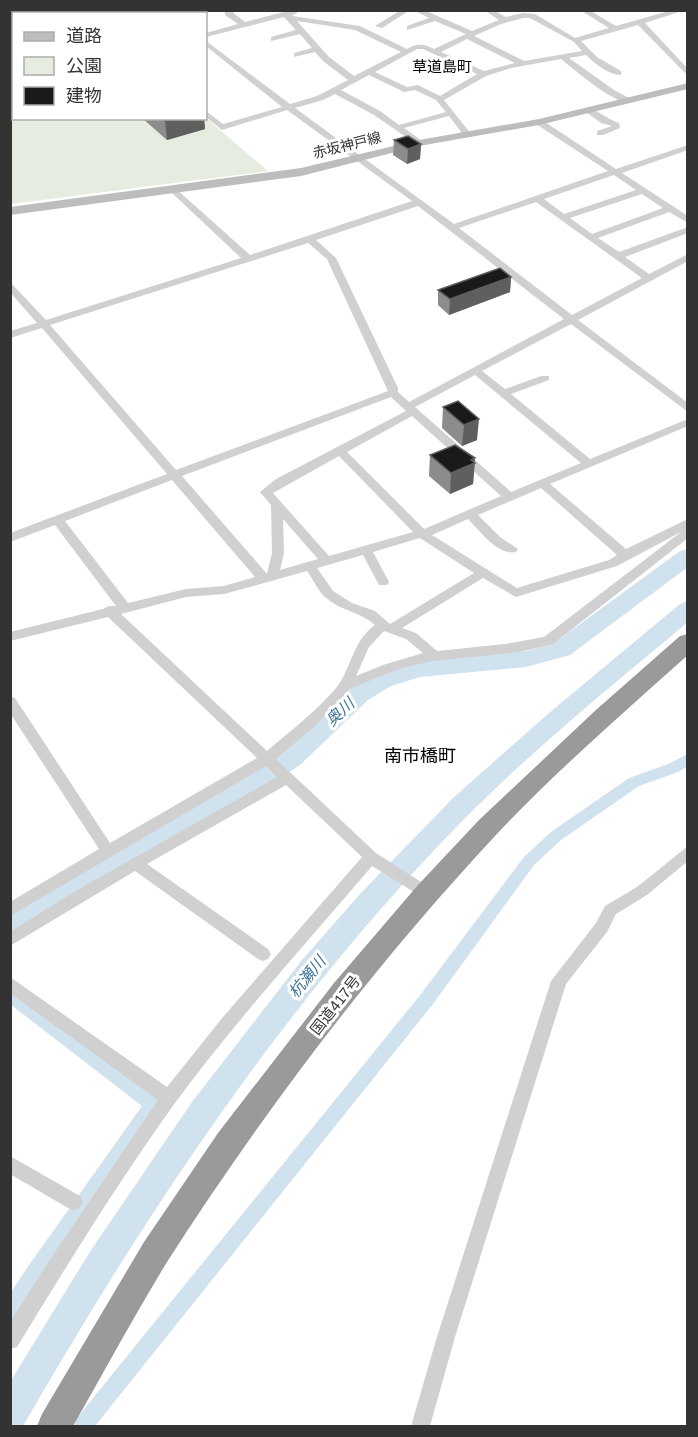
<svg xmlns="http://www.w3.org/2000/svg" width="698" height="1437" font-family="Helvetica,'Noto Sans JP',sans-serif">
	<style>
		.green { fill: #e6ecdf }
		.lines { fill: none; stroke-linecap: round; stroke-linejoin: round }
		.canal { fill: #cfe2ee; fill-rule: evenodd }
		.river { fill: #cfe2ee; fill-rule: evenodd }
		.street { fill: #d0d0d0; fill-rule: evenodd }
		.secondary { fill: #bdbdbd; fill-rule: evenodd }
		.highway { fill: #9a9a9a; fill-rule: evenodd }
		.wall { fill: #8c8c8c }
		.shaded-wall { fill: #5f5f5f }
		.building { fill: #1a1a1a; stroke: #5f5f5f; stroke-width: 1.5 }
		.labels { text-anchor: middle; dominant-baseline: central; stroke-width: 6; stroke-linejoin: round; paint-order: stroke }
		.far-street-label { font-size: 14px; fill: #333; stroke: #fff }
		.far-quarter-label { font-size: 15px; fill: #000; stroke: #fff }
		.street-label { font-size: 15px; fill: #333; stroke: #fff }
		.water-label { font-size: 16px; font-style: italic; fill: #3f7597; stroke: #fff }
		.quarter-label { font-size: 18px; fill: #000; stroke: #fff }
	</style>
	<rect width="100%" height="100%" fill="#fff"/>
	<path class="green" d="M 13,88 L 14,118 L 206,118 L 268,171 L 11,204 L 10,89 Z"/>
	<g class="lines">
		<g class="canal">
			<path d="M 688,754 L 688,766 L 678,772 L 639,786 L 561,840 L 534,865 L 433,1004 L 95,1426 L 74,1426 L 76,1419 L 421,994 L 524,857 L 551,832 L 629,778 L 668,764 Z"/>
			<path d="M 10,987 L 159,1099 L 161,1104 L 39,1280 L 17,1319 L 10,1321 L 10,1294 L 27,1268 L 142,1106 L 10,1004 Z"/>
		</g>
		<g class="river">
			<path d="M 688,549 L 688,567 L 570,655 L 526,667 L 420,677 L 391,686 L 368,700 L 300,765 L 270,785 L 10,934 L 10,909 L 94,858 L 252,771 L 282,751 L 352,688 L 375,674 L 420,661 L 526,651 L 554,643 L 680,551 Z"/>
			<path d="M 688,601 L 688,622 C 603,693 516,763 440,844 C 274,1019 143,1218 23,1426 L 10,1426 L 10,1382 L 91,1250 L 192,1102 L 302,960 L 361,893 L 453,798 L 549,713 L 680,604 Z"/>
		</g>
		<g class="street">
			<path d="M 291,10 L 298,12 L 292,16 L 360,26 L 407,49 C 417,43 424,44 434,49 L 466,34 L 435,21 L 407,30 L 407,26 L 429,18 L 413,10 L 424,10 L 472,31 L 499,20 L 484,10 L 493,10 L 506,17 L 523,13 L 535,14 L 575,38 L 609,28 L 580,10 L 589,10 L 616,26 L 672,10 L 685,10 L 645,23 L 688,69 L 688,76 L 638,25 L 581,41 L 597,57 L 621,71 L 621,75 C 609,75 594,63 586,55 L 569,58 L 614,90 L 631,99 L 631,103 C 614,104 576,71 561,59 L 511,68 L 486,76 L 444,100 L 471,134 L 464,136 L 449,116 L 404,128 L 422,141 L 422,145 L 419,146 L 374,115 L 335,94 L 323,100 L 295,108 L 454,224 L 608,171 L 536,124 L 536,120 L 542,120 L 616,169 L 688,145 L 688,150 L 622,173 L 688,216 L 688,223 L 669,212 L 598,238 L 619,252 L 688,227 L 688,233 L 625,257 L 649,274 L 688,254 L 688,261 L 578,320 L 688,403 L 688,412 L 571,324 L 482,371 L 505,389 L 541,376 L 549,376 L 549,380 L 511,394 L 590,459 L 688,419 L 688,426 L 550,484 L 626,549 L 688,519 L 688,538 L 553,644 L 519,652 L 433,661 L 402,668 L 371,680 L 350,689 L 315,726 L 276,759 L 376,853 L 432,889 L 434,893 L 432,897 L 427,899 L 422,897 L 372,866 C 306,944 236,1020 175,1103 C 119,1181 67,1265 17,1347 L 10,1349 L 10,1322 L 51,1258 L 158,1100 L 10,993 L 10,977 L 167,1087 L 223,1017 L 362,857 L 286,785 L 147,864 L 268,949 L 271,954 L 268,959 L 263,961 L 258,959 L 135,871 L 10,946 L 10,932 L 72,893 L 277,777 L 266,766 L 10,916 L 10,902 L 99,849 L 10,713 L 10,696 L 15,698 L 110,843 L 257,758 L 108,617 L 10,641 L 10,632 L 103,609 L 109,606 L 116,606 L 55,525 L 10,542 L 10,533 L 167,474 L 42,328 L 10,338 L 10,331 L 37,323 L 10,292 L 10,282 L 46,320 L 241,258 L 171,192 L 169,190 L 174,187 L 250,255 L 412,201 L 287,110 L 222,130 L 206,117 L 206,111 L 223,124 L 282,107 L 206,46 L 206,41 L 290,104 L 317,96 L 348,80 L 323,61 L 315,52 L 294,57 L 294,53 L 312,48 L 300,34 L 271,41 L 271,37 L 296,30 L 284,17 L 206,37 L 206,33 L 238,24 L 225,15 L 225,11 L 231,11 L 245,22 ZM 523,18 L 530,18 L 574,42 L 582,51 L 524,61 L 474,36 L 501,24 ZM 297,21 L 355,30 L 401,52 L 354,76 L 329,57 ZM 467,39 L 515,63 L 484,71 L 441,52 ZM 417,49 L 423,49 L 477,74 L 440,96 L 418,85 L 407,87 L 375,72 ZM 369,75 L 404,92 L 415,90 L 436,100 L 446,112 L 399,125 L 380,111 L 341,90 ZM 614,175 L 636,190 L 564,214 L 544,199 ZM 642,194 L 663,208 L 592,234 L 570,218 ZM 536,202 L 642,278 L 572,315 L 459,228 ZM 418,206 L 564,319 L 409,402 L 398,392 L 398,388 L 336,258 L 316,240 ZM 308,243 L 327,259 L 388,391 L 176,470 L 50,325 ZM 475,375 L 581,463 L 511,492 L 415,407 ZM 391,397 L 406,411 L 276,479 L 260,492 L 271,505 L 272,553 L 267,574 L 182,476 ZM 412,416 L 501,496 L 424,529 L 347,452 ZM 339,456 L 413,532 L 329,556 L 273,493 ZM 172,480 L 255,577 L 224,586 L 186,589 L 128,603 L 65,521 ZM 541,488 L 617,555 L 609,560 L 517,588 L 432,535 L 468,519 C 480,531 498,556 516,552 L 518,549 L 500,537 L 478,515 ZM 283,519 L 318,559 L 280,570 L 284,553 ZM 681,532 L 544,637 L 505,644 L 437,651 L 416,633 L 402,628 L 483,578 L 516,597 L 617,566 ZM 420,538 L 474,573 L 390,624 L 375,611 L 352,603 L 333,591 L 317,568 L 363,555 L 379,585 L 387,585 L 389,582 L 373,552 ZM 307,571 C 313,579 318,591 326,598 C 341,611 361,612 375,625 C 353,641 352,665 339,684 C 323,706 288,733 267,751 L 121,614 L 186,597 L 224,594 ZM 384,631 L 406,639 L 423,653 L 383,665 L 356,676 L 369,647 Z"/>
			<path d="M 401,10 L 410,10 L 382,28 L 375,26 Z"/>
			<path d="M 10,40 L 14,41 L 14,47 L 10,46 Z"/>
			<rect x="10" y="82" width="4" height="5"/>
			<path d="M 586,108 C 596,108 608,120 619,123 L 620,128 L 603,135 L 597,135 L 597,131 L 612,126 L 601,123 L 586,112 Z"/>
			<path d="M 688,846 L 688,861 L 647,895 L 616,914 L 607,932 L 566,984 L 455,1337 L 430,1426 L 411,1426 L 437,1337 L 551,981 L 596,923 L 605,906 L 637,887 Z"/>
			<path d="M 10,1156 L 80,1196 L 83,1202 L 80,1208 L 74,1210 L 68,1208 L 10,1174 Z"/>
		</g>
		<g class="secondary">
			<path d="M 10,10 L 21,10 L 10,15 Z"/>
			<path d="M 159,10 L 170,10 L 173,14 L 162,14 Z"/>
			<path d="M 688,83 L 688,89 L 539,125 L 419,146 L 301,176 L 10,215 L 10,207 L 301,168 L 419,140 L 539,119 Z"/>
		</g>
		<path class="highway" d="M 688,634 L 688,655 C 622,714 555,772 495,836 C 373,967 263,1112 167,1262 C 134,1316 104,1372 73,1426 L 37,1426 L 42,1414 L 144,1242 L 218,1133 L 334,983 L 418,885 L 479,820 L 597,709 L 680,636 Z"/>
	</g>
	<g class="wall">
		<path d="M 142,118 L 204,118 L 205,129 L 167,140 Z"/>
		<path d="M 394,140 L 421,144 L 420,159 L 407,164 L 393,155 Z"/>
		<path d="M 511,277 L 510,292 L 449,315 L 438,305 L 438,290 Z"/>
		<path d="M 458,401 L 477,440 L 462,446 L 442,428 L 443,407 Z"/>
		<path d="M 430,455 L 475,463 L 473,484 L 450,494 L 429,476 Z"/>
	</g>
	<g class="shaded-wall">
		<path d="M 175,118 L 204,118 L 205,129 L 167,140 L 165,121 Z"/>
		<path d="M 421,144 L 420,159 L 407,164 L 408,149 Z"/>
		<path d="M 511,277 L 510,292 L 449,315 L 450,299 Z"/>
		<path d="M 479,419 L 477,440 L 462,446 L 464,425 Z"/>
		<path d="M 475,458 L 473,484 L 450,494 L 451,473 Z"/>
	</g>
	<g class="building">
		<path d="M 162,118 L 175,118 L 165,121 Z"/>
		<path d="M 408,136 L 421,144 L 408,149 L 394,140 Z"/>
		<path d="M 500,268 L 511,277 L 450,299 L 438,290 Z"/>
		<path d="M 458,401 L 479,419 L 464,425 L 443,407 Z"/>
		<path d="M 455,445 L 475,458 L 471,460 L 475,463 L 451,473 L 430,455 Z"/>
	</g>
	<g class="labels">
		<g class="far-street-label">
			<text transform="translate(347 145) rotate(-14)">赤坂神戸線</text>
		</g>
		<g class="far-quarter-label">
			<text x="442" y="66">草道島町</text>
		</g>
		<g class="street-label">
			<text transform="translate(335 1005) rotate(-52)">国道417号</text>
		</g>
		<g class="water-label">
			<text transform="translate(340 712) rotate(-43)">奥川</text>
			<text transform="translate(307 977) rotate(-51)">杭瀬川</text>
		</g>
		<g class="quarter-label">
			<text x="420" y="756">南市橋町</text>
		</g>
	</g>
	<rect width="698" height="1437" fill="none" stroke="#333333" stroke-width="24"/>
	<rect x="12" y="12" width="195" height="108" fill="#ffffff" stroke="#adadad" stroke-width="1.5"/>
	<rect x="24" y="32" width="30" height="9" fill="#bdbdbd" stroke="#adadad" stroke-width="1.5"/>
	<text x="66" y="42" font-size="18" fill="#333333">道路</text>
	<rect x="24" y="57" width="30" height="18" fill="#e6ecdf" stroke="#adadad" stroke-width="1.5"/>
	<text x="66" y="72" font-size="18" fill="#333333">公園</text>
	<rect x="24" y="87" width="30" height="18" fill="#1a1a1a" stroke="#adadad" stroke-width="1.5"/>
	<text x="66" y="102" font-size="18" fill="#333333">建物</text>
</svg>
